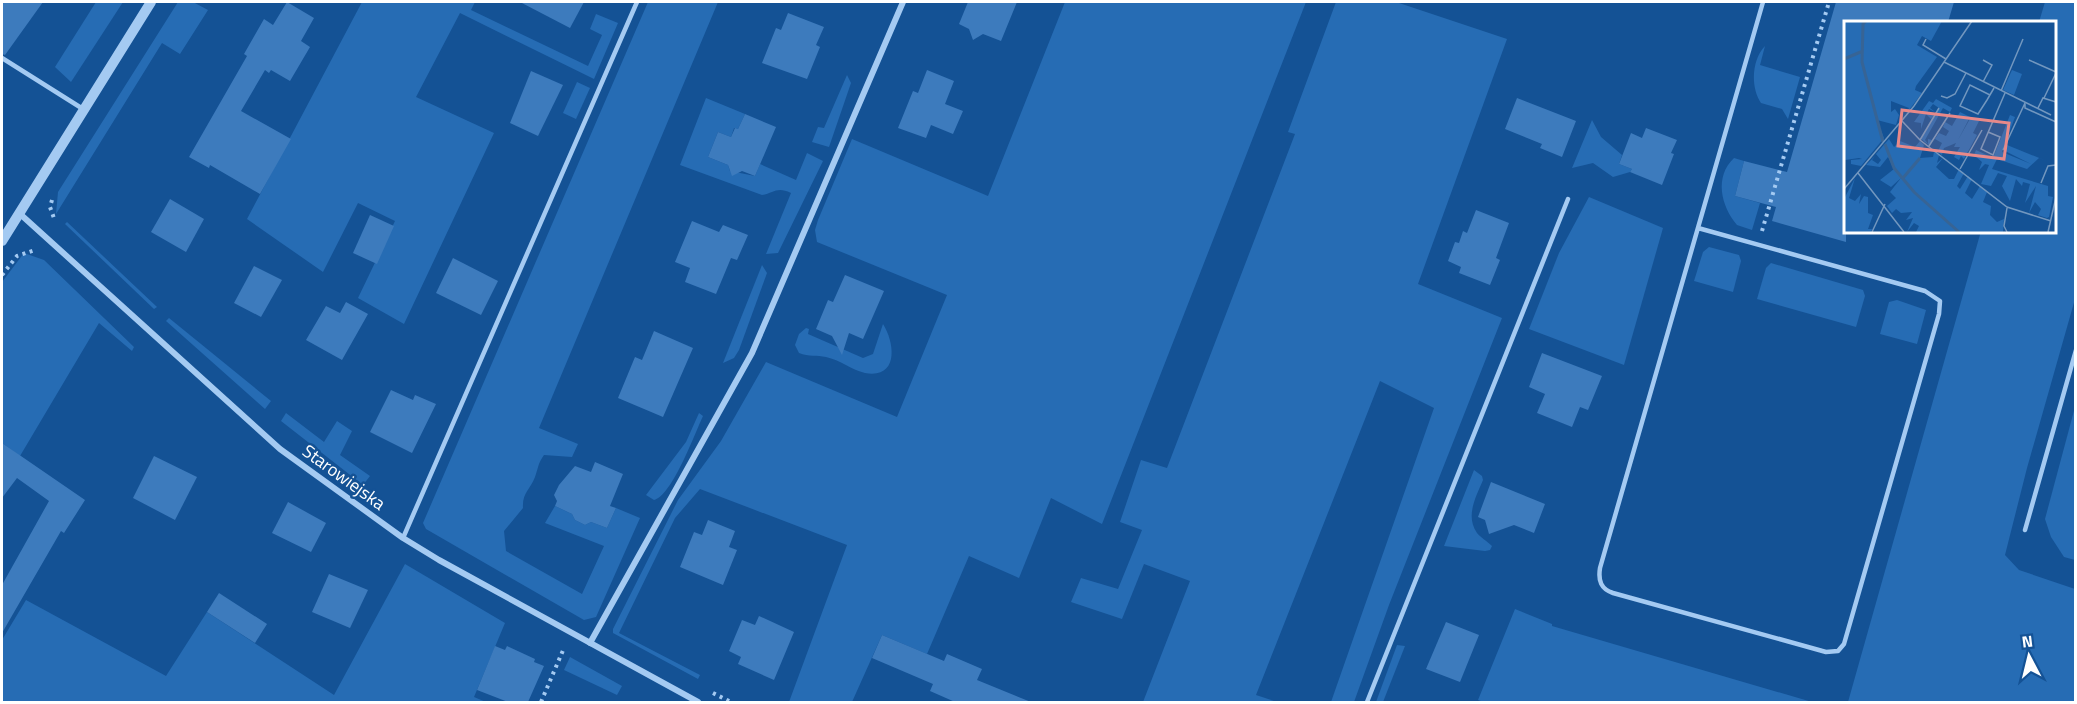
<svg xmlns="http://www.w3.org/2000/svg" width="2077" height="704" font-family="'Titillium Web',sans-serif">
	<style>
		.green { fill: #266cb4 }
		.building { fill: #3d7bbd }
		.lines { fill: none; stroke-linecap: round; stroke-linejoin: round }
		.path { stroke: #a4caf2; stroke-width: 4; stroke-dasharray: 3 4.5; stroke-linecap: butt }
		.service { stroke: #a4caf2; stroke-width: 4.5 }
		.minor { stroke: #a4caf2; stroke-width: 6 }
		.tertiary { stroke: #a4caf2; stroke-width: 10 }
		.labels { text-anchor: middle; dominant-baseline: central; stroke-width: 5; stroke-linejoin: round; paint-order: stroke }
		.street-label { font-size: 18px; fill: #fff; stroke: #145295 }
		.inset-river { fill: none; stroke: #376495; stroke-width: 3 }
		.inset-road { fill: none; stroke: #7297bf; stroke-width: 1.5 }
		.view { fill: #e88989; fill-opacity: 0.15; stroke: #e88989; stroke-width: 3 }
		.inset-edge { fill: none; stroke: #fff; stroke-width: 3 }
	</style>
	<rect width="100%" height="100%" fill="#145295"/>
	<g class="green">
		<path d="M 96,2 L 123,2 L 71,82 L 55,67 Z"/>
		<path d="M 178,2 L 193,2 L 208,10 L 180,54 L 162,43 L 56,214 L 58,192 Z"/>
		<path d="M 362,2 L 475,2 L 471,10 L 588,66 L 602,35 L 590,29 L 596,14 L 618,23 L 594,79 L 460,13 L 416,97 L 494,133 L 404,324 L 358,298 L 395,221 L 358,203 L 323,272 L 247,219 Z"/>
		<path d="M 648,2 L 718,2 L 539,428 L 578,444 L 572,457 L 544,455 C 538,463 538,469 535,477 C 530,490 522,493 523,508 L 504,531 L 506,551 L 582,594 L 604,546 L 545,523 L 555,506 L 572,514 L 575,520 L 585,525 L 591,522 L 607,528 L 616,508 L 640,518 L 596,617 L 584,620 L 426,529 L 423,523 Z"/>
		<path d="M 1065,2 L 1306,2 L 1102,524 L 1051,498 L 1019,578 L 969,556 L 927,654 L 882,635 L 852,702 L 789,702 L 847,545 L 700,489 L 675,518 L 619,633 L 700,675 L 698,679 L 613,633 L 613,629 L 678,500 L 721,441 L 766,362 L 897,417 L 947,295 L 817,242 L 815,230 L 818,220 L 852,139 L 988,196 Z"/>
		<path d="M 1336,2 L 1396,2 L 1507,39 L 1418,284 L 1502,318 L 1389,605 L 1354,702 L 1331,702 L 1434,408 L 1380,381 L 1256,695 L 1277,702 L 1143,702 L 1190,581 L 1144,564 L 1122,619 L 1071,602 L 1081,578 L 1118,589 L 1142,530 L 1120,522 L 1141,460 L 1167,468 L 1295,134 L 1288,132 Z"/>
		<path d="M 2045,2 L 2075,2 L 2075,299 L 2027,468 L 2005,555 L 2019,570 L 2075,589 L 2075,702 L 1848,702 L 1981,231 L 2054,231 L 2054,22 L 2039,22 Z"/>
		<path d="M 1765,46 L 1760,65 L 1800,77 L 1788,119 L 1782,109 L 1761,103 C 1750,87 1752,59 1765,46 Z"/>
		<path d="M 847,75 L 851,83 L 829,147 L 812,142 L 818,127 L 824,128 Z"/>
		<path d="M 577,82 L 590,88 L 576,119 L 563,113 Z"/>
		<path d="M 706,98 L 745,114 L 738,129 L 734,128 L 731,137 L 718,132 L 708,157 L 728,165 L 730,171 L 755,176 L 760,164 L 796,180 L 807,153 L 823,161 L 778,253 L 766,254 L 791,193 C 777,186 774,193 762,195 L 680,165 Z"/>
		<path d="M 1592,120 L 1601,137 L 1622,155 L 1619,164 L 1632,169 L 1630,172 L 1613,177 L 1593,163 L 1572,168 Z"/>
		<path d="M 1734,158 L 1744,161 L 1735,196 L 1760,203 L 1752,230 L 1737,225 C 1721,206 1714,177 1734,158 Z"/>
		<path d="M 1589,197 L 1663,228 L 1624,365 L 1529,329 L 1559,253 Z"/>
		<path d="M 67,222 L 157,307 L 154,309 L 65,224 Z"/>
		<path d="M 1709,247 L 1739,255 L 1741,261 L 1733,292 L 1694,281 L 1703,252 Z"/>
		<path d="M 24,253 L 44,260 L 134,347 L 132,351 L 99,323 L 20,456 L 2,443 L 2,282 Z"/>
		<path d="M 1771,263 L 1863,290 L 1865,296 L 1856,327 L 1757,299 L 1766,268 Z"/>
		<path d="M 762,265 L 767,273 L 739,350 L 734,358 L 723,363 Z"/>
		<path d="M 1897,300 L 1926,310 L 1917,344 L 1880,334 L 1889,302 Z"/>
		<path d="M 169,318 L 271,401 L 265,409 L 166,321 Z"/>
		<path d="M 883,324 C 895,343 899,379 865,373 C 852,370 840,360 826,357 C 817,355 809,357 799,353 L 795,345 L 799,334 L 806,328 L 809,329 L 808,334 L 863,358 L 873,354 Z"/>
		<path d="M 2075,407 L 2075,560 L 2064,557 L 2051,537 L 2045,519 Z"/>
		<path d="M 286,413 L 324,442 L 337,421 L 352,431 L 340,455 L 370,476 L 363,485 L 281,421 Z"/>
		<path d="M 699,413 L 703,416 C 695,433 672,496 654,500 L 646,495 L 686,442 Z"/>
		<path d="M 1474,470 L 1482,476 L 1483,480 C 1476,497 1465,516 1477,533 C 1480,537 1487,541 1492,546 L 1490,550 L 1485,551 L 1444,546 Z"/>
		<path d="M 405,564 L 505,623 L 474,697 L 486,702 L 2,702 L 2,640 L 26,600 L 166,676 L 207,612 L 334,695 Z"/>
		<path d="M 1515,609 L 1552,624 L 1552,626 L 1812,702 L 1484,702 L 1478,700 Z"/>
		<path d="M 1397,645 L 1405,646 L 1383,702 L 1376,702 Z"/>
		<path d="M 570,657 L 622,686 L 617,695 L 564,670 Z"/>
	</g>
	<g class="building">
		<path d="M 2,2 L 43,2 L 5,55 L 2,54 Z"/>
		<path d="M 287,2 L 314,18 L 301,41 L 310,47 L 290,81 L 271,70 L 269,73 L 265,70 L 241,111 L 291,139 L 260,194 L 210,165 L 209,168 L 189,157 L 247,56 L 244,54 L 264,19 L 273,25 Z"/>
		<path d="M 520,2 L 584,2 L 570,28 Z"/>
		<path d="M 968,2 L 1017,2 L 1001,41 L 983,34 L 973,40 L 969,29 L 959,24 Z"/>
		<path d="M 1836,2 L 1954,2 L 1948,22 L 1846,22 L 1846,242 L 1772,221 L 1776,207 L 1735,196 L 1744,161 L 1787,172 Z"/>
		<path d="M 788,13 L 824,27 L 816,45 L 820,47 L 807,79 L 762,63 L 776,28 L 781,30 Z"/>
		<path d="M 927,70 L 954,81 L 945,104 L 963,111 L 953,134 L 931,125 L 926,138 L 898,128 L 913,91 L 918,93 Z"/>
		<path d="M 531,71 L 563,85 L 538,136 L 510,123 Z"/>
		<path d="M 1517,98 L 1576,121 L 1562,157 L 1540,148 L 1542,144 L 1505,129 Z"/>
		<path d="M 745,114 L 776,127 L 755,176 L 742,171 L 732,176 L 728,165 L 708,157 L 718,132 L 731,137 L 735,128 L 738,129 Z"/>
		<path d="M 1646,128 L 1677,140 L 1671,153 L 1674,154 L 1662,185 L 1630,172 L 1632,169 L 1619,164 L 1631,133 L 1642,138 Z"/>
		<path d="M 170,199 L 204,219 L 186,252 L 151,232 Z"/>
		<path d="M 1476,210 L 1509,223 L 1496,258 L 1500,260 L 1490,285 L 1459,273 L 1461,267 L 1448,261 L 1455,242 L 1459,243 L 1463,231 L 1467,233 Z"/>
		<path d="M 370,215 L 394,226 L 377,264 L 353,253 Z"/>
		<path d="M 692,221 L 719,232 L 723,225 L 748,235 L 737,260 L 731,258 L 716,294 L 685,282 L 690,268 L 675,262 Z"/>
		<path d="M 453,258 L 498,281 L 481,315 L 436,293 Z"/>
		<path d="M 254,266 L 282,280 L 261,317 L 234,303 Z"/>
		<path d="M 845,275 L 884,291 L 863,339 L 849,333 L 842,355 L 832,336 L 816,329 L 828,300 L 833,302 Z"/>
		<path d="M 346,302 L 368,314 L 342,360 L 306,340 L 326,306 L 340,313 Z"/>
		<path d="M 654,331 L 693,348 L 663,417 L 618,398 L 635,357 L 642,360 Z"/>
		<path d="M 1542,353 L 1602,376 L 1588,410 L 1580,407 L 1572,427 L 1537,413 L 1545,394 L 1529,387 Z"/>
		<path d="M 391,390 L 413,400 L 415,395 L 436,404 L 412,453 L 370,432 Z"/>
		<path d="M 2,443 L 85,500 L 64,533 L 61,531 L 2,633 L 2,585 L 49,501 L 17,478 L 2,498 Z"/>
		<path d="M 154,456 L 197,477 L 175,520 L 133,498 Z"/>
		<path d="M 595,462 L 623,474 L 610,506 L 616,508 L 607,528 L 591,522 L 585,525 L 575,520 L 572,514 L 555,506 L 557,501 L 554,495 L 559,485 L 575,466 L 591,472 Z"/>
		<path d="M 1491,482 L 1545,504 L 1534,533 L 1514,525 L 1489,534 L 1485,520 L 1478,517 Z"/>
		<path d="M 288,502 L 326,523 L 311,552 L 272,533 Z"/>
		<path d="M 708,520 L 735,531 L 729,547 L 737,550 L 723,585 L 680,567 L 694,532 L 702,535 Z"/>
		<path d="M 329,574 L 368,590 L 350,628 L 312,612 Z"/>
		<path d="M 219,593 L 267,624 L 255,643 L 207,612 Z"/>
		<path d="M 759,616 L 794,632 L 774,680 L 738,664 L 741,657 L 729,651 L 742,620 L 755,625 Z"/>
		<path d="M 1446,622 L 1479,635 L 1460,682 L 1426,669 Z"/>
		<path d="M 882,635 L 944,661 L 947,654 L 982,669 L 977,680 L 1031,702 L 955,702 L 930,691 L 933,684 L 872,658 Z"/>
		<path d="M 495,646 L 505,650 L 507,646 L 535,659 L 534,662 L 544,666 L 528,702 L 508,702 L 477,690 Z"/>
	</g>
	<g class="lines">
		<g class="path">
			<path d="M 52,200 L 50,207 L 55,221"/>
			<path d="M 1762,231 L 1829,2"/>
			<path d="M 2,275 L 17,256 L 35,250"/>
			<path d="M 713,693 L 731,702"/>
			<path d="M 541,702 L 564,648"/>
		</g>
		<g class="service">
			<path d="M 2,58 L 83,109"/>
			<path d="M 1698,228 L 1925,291 L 1940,301 L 1939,314 L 1844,644 L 1838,651 L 1826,652 L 1613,593 C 1601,589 1598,581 1600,568 L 1763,2"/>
			<path d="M 2025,530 L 2076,350"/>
			<path d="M 403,538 L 637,2"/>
			<path d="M 1367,702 L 1568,199"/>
		</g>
		<g class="minor">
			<path d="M 19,213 L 280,449 L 403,538 L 439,560 L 698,702"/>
			<path d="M 590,643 L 752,353 L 903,2"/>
		</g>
		<path class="tertiary" d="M 2,241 L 151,2"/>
	</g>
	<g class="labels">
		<g class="street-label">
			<text transform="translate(344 477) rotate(36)">Starowiejska</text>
		</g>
	</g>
	<g transform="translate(1844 21)">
		<rect width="212" height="212" fill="#145295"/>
		<path d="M 0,0 L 98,0 L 87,20 L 78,15 L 73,24 L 93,36 L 72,65 L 71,69 L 78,72 L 62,93 L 65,87 L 47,80 L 47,91 L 51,88 L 55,94 L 52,104 L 33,99 L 40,117 L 17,145 L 7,143 L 7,139 L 18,138 L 15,137 L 1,139 L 0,145 ZM 168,49 L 178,53 L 170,74 L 159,69 ZM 92,78 L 108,87 L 106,91 L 99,87 L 81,119 L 84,123 L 84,118 L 88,119 L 85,124 L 77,118 L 95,87 L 89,83 L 86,87 L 91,91 L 85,88 L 83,92 L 90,94 L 87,98 L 82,93 L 77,108 L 77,102 L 70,101 L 85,80 L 89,82 ZM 116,91 L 126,96 L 114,119 L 127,96 L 135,100 L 129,112 L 133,114 L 120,138 L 117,135 L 115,139 L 110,136 L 116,126 L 110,126 L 112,122 L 100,127 L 98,134 L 91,129 L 94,130 L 98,122 L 91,118 L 86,125 L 95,112 L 102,115 L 105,110 L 99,106 L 101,101 L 108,105 ZM 166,94 L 171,96 L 158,131 L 187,143 L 161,130 L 163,124 L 205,141 L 195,137 L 183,148 L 153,138 L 148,148 L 204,165 L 204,175 L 209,176 L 211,166 L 205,196 L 203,197 L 194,194 L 197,188 L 191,181 L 185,192 L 192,165 L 181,182 L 186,163 L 179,161 L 178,165 L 172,158 L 166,180 L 158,165 L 163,155 L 154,152 L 147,165 L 137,163 L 145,144 L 141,143 L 135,149 L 138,141 L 130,134 L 132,129 L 149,137 ZM 50,112 L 45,118 L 50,126 L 56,120 L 71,126 L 76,120 L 80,124 L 76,137 L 89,136 L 90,131 L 95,134 L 93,142 L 99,137 L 92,146 L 105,158 L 110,158 L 115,148 L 120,152 L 113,165 L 116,168 L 124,155 L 128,158 L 121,172 L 128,178 L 136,165 L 143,171 L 139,181 L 147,185 L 146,194 L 153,201 L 160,198 L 159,211 L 72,211 L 75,205 L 70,202 L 63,211 L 69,197 L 62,199 L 68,191 L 57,192 L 52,188 L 48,192 L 43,185 L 52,177 L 46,171 L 57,157 L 47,166 L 36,159 L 50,148 L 44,136 L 36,146 L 22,144 L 31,135 L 28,139 L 34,143 L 37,139 L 32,133 ZM 11,157 L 5,177 L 11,180 L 17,173 L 15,183 L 20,175 L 24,176 L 24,192 L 29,194 L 24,208 L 28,208 L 27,211 L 0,211 L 0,178 Z" fill="#266cb4"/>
		<path class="inset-river" d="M 22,0 L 19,3 L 18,41 L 39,121M 0,38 L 19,30M 41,123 L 50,147 L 70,171 L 115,211M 59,157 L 76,137"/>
		<path class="inset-road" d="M 82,18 L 79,24 L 102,38M 139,39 L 148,44 L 139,61M 185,39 L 212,51M 100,41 L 207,94M 157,70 L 179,18M 146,74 L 126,64 L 116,85 L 134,93 L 143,79 L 150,67M 97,75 L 103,77 L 111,73 L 122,52M 200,77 L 212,52M 181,83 L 181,87 L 212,101M 194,87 L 199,77 L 212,81M 58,100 L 76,119 L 163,186 L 207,200M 144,111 L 156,116 L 149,134 L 137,128 L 161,72M 76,119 L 95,87M 85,125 L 106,92M 159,129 L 181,82M 116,148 L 138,109M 14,152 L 60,211M 197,162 L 204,145 L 212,144M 0,168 L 70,85 L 128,0M 28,211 L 41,183M 163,211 L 160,205 L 163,187M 204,211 L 212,176"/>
		<path class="view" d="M 58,89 L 165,102 L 160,138 L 54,125 Z"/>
		<rect width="212" height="212" class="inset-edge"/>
	</g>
	<rect width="2077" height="704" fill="none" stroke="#ffffff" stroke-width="6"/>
	<g transform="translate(2029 656) rotate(353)" stroke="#145295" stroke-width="4.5" paint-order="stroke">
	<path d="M0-4.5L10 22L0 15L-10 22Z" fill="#ffffff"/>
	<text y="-9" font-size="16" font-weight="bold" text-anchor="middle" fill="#ffffff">N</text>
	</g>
</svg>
